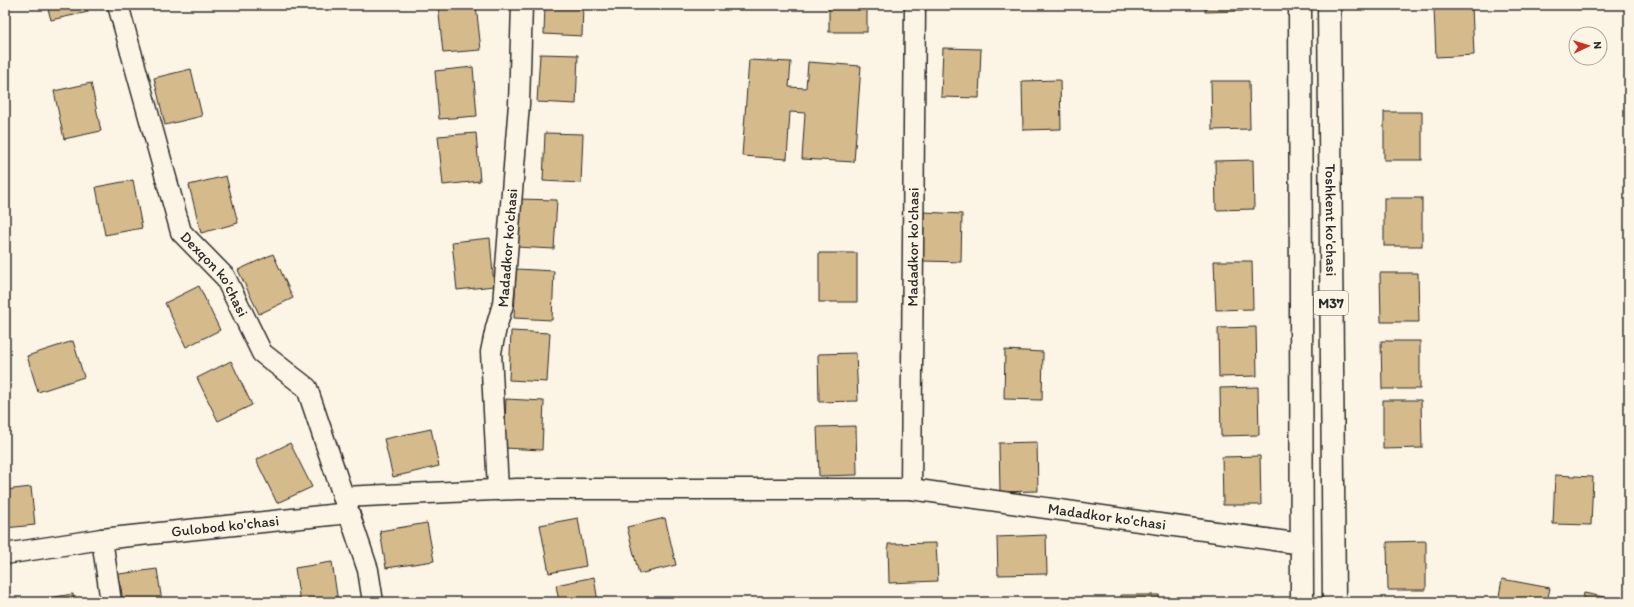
<svg xmlns="http://www.w3.org/2000/svg" width="1634" height="607" font-family="Itim,sans-serif">
	<style>
		.building { fill: #d5ba8b; stroke: #2b2b2b }
		.lines { fill: none; stroke-linecap: round; stroke-linejoin: round }
		.street-casing { stroke: #2b2b2b; stroke-width: 23 }
		.highway-casing { stroke: #2b2b2b; stroke-width: 25 }
		.street { stroke: #fcf5e5; stroke-width: 20 }
		.highway { stroke: #fcf5e5; stroke-width: 22 }
		.labels { text-anchor: middle; dominant-baseline: central; stroke-width: 4; stroke-linejoin: round; paint-order: stroke }
		.shield { fill: #fcf5e5; stroke: #6a6863; stroke-width: 1 }
		.shield-label { font-size: 14px; font-weight: bold; fill: #2b2b2b }
		.street-label { font-size: 15px; fill: #2b2b2b; stroke: #fcf5e5 }
	</style>
	<rect width="100%" height="100%" fill="#fcf5e5"/>
	<filter id="ink" filterUnits="userSpaceOnUse"><feTurbulence type="fractalNoise" baseFrequency=".025" numOctaves="2"/><feDisplacementMap in="SourceGraphic" scale="8" xChannelSelector="R" yChannelSelector="G"/><feConvolveMatrix kernelMatrix="1 2 1 2 8 2 1 2 1" color-interpolation-filters="sRGB"/></filter>
	<g filter="url(#ink)">
		<g class="building">
			<path d="M 47,5 L 86,5 L 88,12 L 51,20 Z"/>
			<path d="M 438,5 L 476,5 L 481,50 L 443,53 Z"/>
			<path d="M 545,5 L 583,5 L 582,36 L 544,34 Z"/>
			<rect x="829" y="5" width="38" height="27"/>
			<path d="M 1205,5 L 1243,5 L 1243,11 L 1205,12 Z"/>
			<path d="M 1472,6 L 1474,55 L 1436,57 L 1434,8 Z"/>
			<path d="M 943,48 L 981,49 L 979,98 L 941,97 Z"/>
			<path d="M 540,54 L 578,55 L 576,104 L 537,102 Z"/>
			<path d="M 749,60 L 791,62 L 789,87 L 806,88 L 808,62 L 861,66 L 854,162 L 802,159 L 805,113 L 790,112 L 787,159 L 742,156 Z"/>
			<path d="M 473,67 L 477,116 L 439,119 L 435,71 Z"/>
			<path d="M 191,69 L 202,116 L 165,125 L 154,78 Z"/>
			<path d="M 1060,80 L 1061,129 L 1023,130 L 1022,81 Z"/>
			<path d="M 1211,81 L 1249,81 L 1250,129 L 1212,130 Z"/>
			<path d="M 91,83 L 101,131 L 64,139 L 54,91 Z"/>
			<rect x="1384" y="112" width="38" height="48"/>
			<path d="M 476,133 L 480,181 L 443,185 L 438,136 Z"/>
			<path d="M 545,133 L 583,134 L 581,183 L 543,181 Z"/>
			<path d="M 1253,160 L 1254,209 L 1216,210 L 1215,161 Z"/>
			<path d="M 226,176 L 238,223 L 201,233 L 189,185 Z"/>
			<path d="M 133,180 L 142,228 L 105,235 L 96,187 Z"/>
			<rect x="1384" y="198" width="38" height="48"/>
			<path d="M 518,199 L 557,200 L 554,249 L 516,247 Z"/>
			<path d="M 924,212 L 962,214 L 961,262 L 923,261 Z"/>
			<path d="M 490,238 L 494,286 L 457,290 L 452,242 Z"/>
			<rect x="819" y="253" width="38" height="49"/>
			<path d="M 273,254 L 293,298 L 259,314 L 238,270 Z"/>
			<path d="M 1214,261 L 1252,261 L 1253,309 L 1216,310 Z"/>
			<path d="M 516,269 L 554,271 L 552,320 L 514,318 Z"/>
			<path d="M 1380,273 L 1418,273 L 1419,322 L 1381,322 Z"/>
			<path d="M 199,286 L 220,330 L 186,347 L 165,303 Z"/>
			<path d="M 1256,327 L 1257,376 L 1219,377 L 1218,328 Z"/>
			<path d="M 511,331 L 550,333 L 547,382 L 509,380 Z"/>
			<path d="M 73,341 L 84,377 L 38,392 L 27,356 Z"/>
			<path d="M 1381,341 L 1420,341 L 1420,389 L 1382,389 Z"/>
			<path d="M 1005,350 L 1043,352 L 1042,400 L 1004,399 Z"/>
			<path d="M 856,353 L 858,401 L 819,402 L 818,354 Z"/>
			<path d="M 231,361 L 252,405 L 218,421 L 197,378 Z"/>
			<path d="M 1258,387 L 1259,435 L 1221,436 L 1220,388 Z"/>
			<path d="M 506,399 L 544,401 L 542,450 L 504,448 Z"/>
			<path d="M 1383,400 L 1421,400 L 1422,448 L 1383,449 Z"/>
			<path d="M 856,426 L 857,475 L 819,476 L 817,427 Z"/>
			<path d="M 431,429 L 439,466 L 393,477 L 384,439 Z"/>
			<path d="M 1037,442 L 1038,491 L 1000,492 L 999,443 Z"/>
			<path d="M 290,443 L 312,487 L 277,503 L 256,460 Z"/>
			<path d="M 1260,456 L 1261,505 L 1223,505 L 1222,457 Z"/>
			<path d="M 1555,475 L 1593,477 L 1591,525 L 1553,524 Z"/>
			<path d="M 31,487 L 35,525 L 5,528 L 5,490 Z"/>
			<path d="M 578,518 L 586,566 L 549,573 L 540,525 Z"/>
			<path d="M 665,518 L 676,565 L 639,574 L 627,527 Z"/>
			<path d="M 427,523 L 434,561 L 386,568 L 380,531 Z"/>
			<path d="M 1046,535 L 1047,574 L 998,575 L 997,537 Z"/>
			<path d="M 1426,541 L 1426,590 L 1388,590 L 1387,542 Z"/>
			<path d="M 936,543 L 938,581 L 889,583 L 888,544 Z"/>
			<path d="M 332,562 L 338,602 L 300,602 L 295,568 Z"/>
			<path d="M 157,569 L 162,602 L 123,602 L 119,574 Z"/>
			<path d="M 594,577 L 598,602 L 559,602 L 556,585 Z"/>
			<path d="M 1502,579 L 1550,588 L 1547,602 L 1498,602 Z"/>
			<path d="M 1584,593 L 1629,602 L 1582,602 Z"/>
			<path d="M 73,594 L 74,602 L 36,602 L 36,600 Z"/>
			<rect x="1121" y="595" width="38" height="7"/>
		</g>
		<g class="lines">
			<defs>
				<g id="street">
					<path id="s1" d="M 118,5 L 181,232 L 225,277 L 262,353 L 307,388 L 368,570 L 373,602"/>
					<path id="s2" d="M 911,489 L 915,5"/>
					<path id="s3" d="M 498,490 L 491,352 L 496,328 L 503,304 L 519,104 L 522,5"/>
					<path id="s4" d="M 343,497 L 517,489 L 911,489 L 1302,544"/>
					<path d="M 102,539 L 111,602"/>
					<path id="s5" d="M 5,554 L 102,539 L 349,513"/>
				</g>
				<g id="highway">
					<path d="M 1300,5 L 1302,602"/>
					<path id="s6" d="M 1329,5 L 1334,602"/>
				</g>
			</defs>
			<use href="#street" class="street-casing"/>
			<use href="#highway" class="highway-casing"/>
			<use href="#street" class="street"/>
			<use href="#highway" class="highway"/>
		</g>
	</g>
	<g class="labels">
		<rect class="shield" x="1314" y="291" width="34" height="24" rx="3"/>
		<g class="shield-label">
			<text x="1331" y="303">M37</text>
		</g>
		<g class="street-label">
			<text stroke="none"><textPath href="#s6" startOffset="215">Toshkent ko'chasi</textPath></text>
			<text stroke="none"><textPath href="#s2" startOffset="242">Madadkor ko'chasi</textPath></text>
			<text stroke="none"><textPath href="#s3" startOffset="244">Madadkor ko'chasi</textPath></text>
			<text stroke="none"><textPath href="#s1" startOffset="290">Dexqon ko'chasi</textPath></text>
			<text stroke="none"><textPath href="#s4" startOffset="766">Madadkor ko'chasi</textPath></text>
			<text stroke="none"><textPath href="#s5" startOffset="222">Gulobod ko'chasi</textPath></text>
		</g>
	</g>
	<rect width="1634" height="607" fill="none" stroke="#fcf5e5" stroke-width="20"/>
	<rect x="10" y="10" width="1614" height="587" fill="none" stroke="#2b2b2b" stroke-width="1.5" filter="url(#ink)"/>
	<g transform="translate(1588 46) rotate(86)"><circle r="19" fill="#fcf5e5" stroke="#a8a49b"/>
	<path d="M0-3L7 15L0 10L-7 15Z" fill="#c8321e"/>
	<text y="-6" font-size="11" font-weight="bold" text-anchor="middle" fill="#2b2b2b">N</text>
	</g>
</svg>
